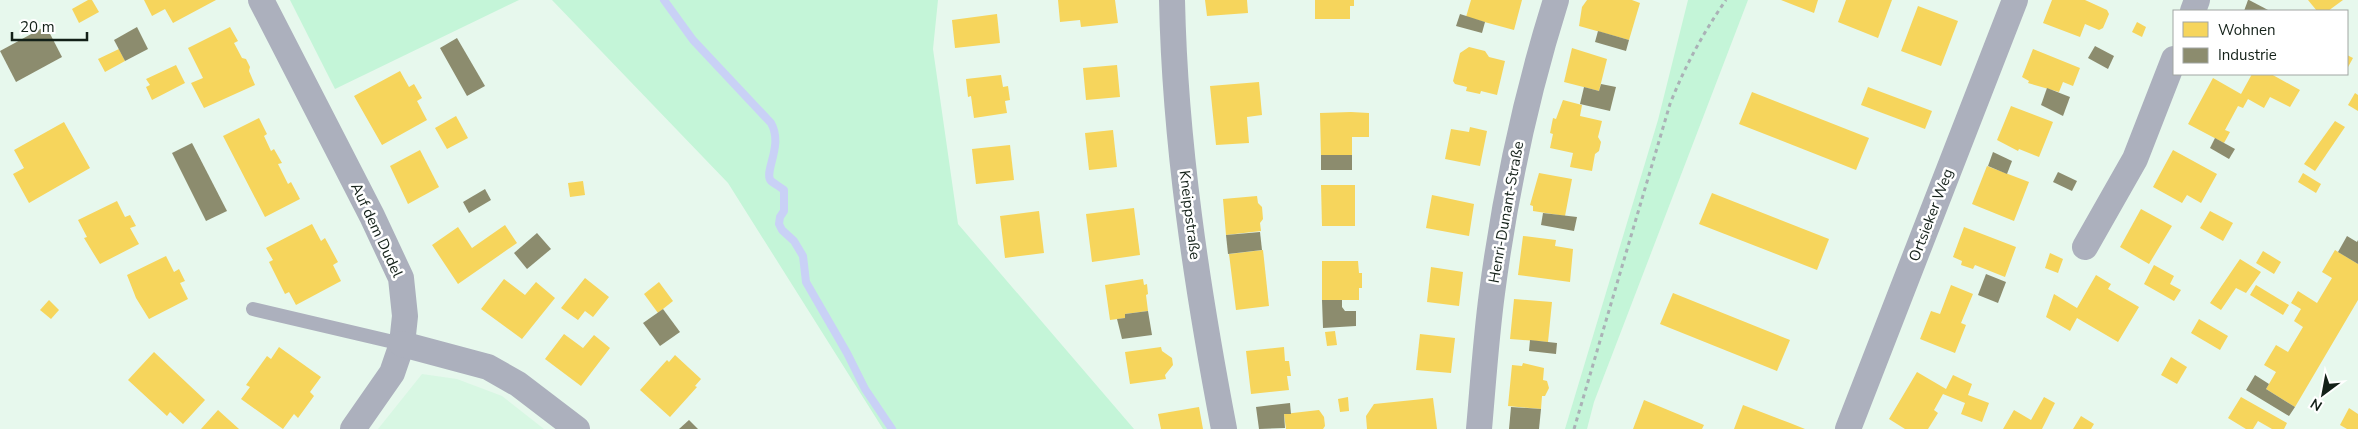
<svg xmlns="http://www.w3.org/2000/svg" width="2358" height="429" font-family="'Nunito Sans',sans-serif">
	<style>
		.built { fill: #d8f7e3 }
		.green { fill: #c4f5d8 }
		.homes { fill: #f6d55c }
		.industry { fill: #8c8c6e }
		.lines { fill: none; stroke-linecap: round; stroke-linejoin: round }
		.stream { stroke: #c9d1f6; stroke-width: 8 }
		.path { stroke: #aab1b6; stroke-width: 3; stroke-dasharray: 4 4; stroke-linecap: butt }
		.lane { stroke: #acb0bd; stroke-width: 14 }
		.street { stroke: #acb0bd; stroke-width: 26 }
		.labels { text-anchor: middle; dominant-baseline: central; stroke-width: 5; stroke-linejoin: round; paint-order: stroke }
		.street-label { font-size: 15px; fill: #132018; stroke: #fff }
	</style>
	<rect width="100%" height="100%" fill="#e7f8ed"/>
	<path class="built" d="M 422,374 L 457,379 L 502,396 L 544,429 L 378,429 Z"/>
	<g class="green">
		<path d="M 290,0 L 519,0 L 335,89 Z"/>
		<path d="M 552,0 L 938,0 L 933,49 L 958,224 L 1134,429 L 883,429 L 728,183 Z"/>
		<path d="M 1688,0 L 1748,0 L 1594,402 L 1587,429 L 1565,429 L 1658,120 Z"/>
	</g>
	<g class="homes">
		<path d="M 88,0 L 92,0 L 99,12 L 79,23 L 72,9 Z"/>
		<path d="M 144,0 L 216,0 L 173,23 L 165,9 L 152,16 Z"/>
		<path d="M 1058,0 L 1115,0 L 1118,23 L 1081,27 L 1080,20 L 1060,22 Z"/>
		<path d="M 1205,0 L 1247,0 L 1248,13 L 1207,16 Z"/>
		<path d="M 1315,0 L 1354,0 L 1354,6 L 1350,6 L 1350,19 L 1315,19 Z"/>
		<path d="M 1471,0 L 1522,0 L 1514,30 L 1466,17 Z"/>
		<path d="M 1587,0 L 1632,0 L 1640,3 L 1629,40 L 1579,26 L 1582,7 Z"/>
		<path d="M 1781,0 L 1818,0 L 1814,13 Z"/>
		<path d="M 1846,0 L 1892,0 L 1878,38 L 1838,22 Z"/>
		<path d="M 2052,0 L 2085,0 L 2107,10 L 2109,14 L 2103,28 L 2099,30 L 2085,24 L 2080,37 L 2043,23 Z"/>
		<path d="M 2308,0 L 2343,0 L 2328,11 L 2317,11 Z"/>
		<path d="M 1918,6 L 1958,21 L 1941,66 L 1901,51 Z"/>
		<path d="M 997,14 L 1000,43 L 955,48 L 952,20 Z"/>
		<path d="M 2137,22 L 2146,27 L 2142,37 L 2132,32 Z"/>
		<path d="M 230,27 L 238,41 L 234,43 L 242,58 L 246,59 L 250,67 L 249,71 L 255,85 L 204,108 L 191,83 L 203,78 L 188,48 Z"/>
		<path d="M 1469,47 L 1485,51 L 1489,57 L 1505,61 L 1497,95 L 1481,91 L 1480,94 L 1466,91 L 1467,87 L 1455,84 L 1453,81 L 1460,53 Z"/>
		<path d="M 1572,48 L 1607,59 L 1599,91 L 1564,82 Z"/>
		<path d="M 119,49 L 125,61 L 105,72 L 98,59 Z"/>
		<path d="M 2033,49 L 2080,68 L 2073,86 L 2063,82 L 2059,92 L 2028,83 L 2029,81 L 2022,77 Z"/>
		<path d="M 2347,55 L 2353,58 L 2347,69 Z"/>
		<path d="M 176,65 L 185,83 L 152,100 L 146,87 L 150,85 L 146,79 Z"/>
		<path d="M 1117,65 L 1120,97 L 1086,100 L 1083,68 Z"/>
		<path d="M 400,71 L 409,87 L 414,84 L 422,98 L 417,101 L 427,120 L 382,145 L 354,96 Z"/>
		<path d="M 2252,74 L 2271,74 L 2300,90 L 2290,107 L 2270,97 L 2264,108 L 2248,99 L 2243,108 L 2238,106 L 2225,130 L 2230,132 L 2224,143 L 2188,124 L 2213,78 L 2241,94 Z"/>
		<path d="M 1001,75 L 1003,87 L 1008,86 L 1010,100 L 1005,101 L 1007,113 L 974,118 L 971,96 L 968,97 L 966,79 Z"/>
		<path d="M 1259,82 L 1262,115 L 1247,117 L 1249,143 L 1216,145 L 1210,86 Z"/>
		<path d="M 1868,87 L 1932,111 L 1925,129 L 1861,105 Z"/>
		<path d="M 1752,92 L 1869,138 L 1856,170 L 1739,124 Z"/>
		<path d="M 2355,93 L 2358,95 L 2358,111 L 2348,105 Z"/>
		<path d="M 1563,100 L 1582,105 L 1580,116 L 1602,121 L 1598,137 L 1601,142 L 1599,151 L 1595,154 L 1592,171 L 1570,167 L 1573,153 L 1550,148 L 1553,134 L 1550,133 L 1553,118 L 1556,119 Z"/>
		<path d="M 2011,106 L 2053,122 L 2039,157 L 2019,149 L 2018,151 L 1997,140 Z"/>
		<path d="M 1351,112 L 1369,113 L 1369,137 L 1352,137 L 1352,155 L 1321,155 L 1320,113 Z"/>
		<path d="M 456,116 L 468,138 L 447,149 L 435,128 Z"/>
		<path d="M 259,118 L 267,134 L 264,136 L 271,151 L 274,149 L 282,163 L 278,164 L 288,184 L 291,182 L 300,199 L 265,217 L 223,136 Z"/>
		<path d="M 2335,121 L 2345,127 L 2315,171 L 2304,164 Z"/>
		<path d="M 64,122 L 90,168 L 29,203 L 13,174 L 24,168 L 14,150 Z"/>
		<path d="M 1470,127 L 1487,131 L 1480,166 L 1445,159 L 1451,129 L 1469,132 Z"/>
		<path d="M 1113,130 L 1117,167 L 1089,170 L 1085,133 Z"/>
		<path d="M 1010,145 L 1014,180 L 976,184 L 972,149 Z"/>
		<path d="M 420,150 L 439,187 L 408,204 L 390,166 Z"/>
		<path d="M 2173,150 L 2217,174 L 2201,203 L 2187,195 L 2182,203 L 2153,187 Z"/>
		<path d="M 1987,166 L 2029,182 L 2014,221 L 1972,204 Z"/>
		<path d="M 1539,173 L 1572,179 L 1565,216 L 1533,211 L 1533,206 L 1530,205 Z"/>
		<path d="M 2303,173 L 2321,184 L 2316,193 L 2298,182 Z"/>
		<path d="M 583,181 L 585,195 L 570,197 L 568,183 Z"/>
		<path d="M 1321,185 L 1355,185 L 1355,226 L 1322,226 Z"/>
		<path d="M 1712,193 L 1829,239 L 1817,270 L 1699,224 Z"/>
		<path d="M 1432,195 L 1474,204 L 1469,236 L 1426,228 Z"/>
		<path d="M 1257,196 L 1258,203 L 1262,207 L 1263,219 L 1260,223 L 1261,231 L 1226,235 L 1223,199 Z"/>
		<path d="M 117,201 L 125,217 L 130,215 L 136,226 L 130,228 L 139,244 L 100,264 L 84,238 L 87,237 L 78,220 Z"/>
		<path d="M 1134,208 L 1140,255 L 1092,262 L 1086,214 Z"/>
		<path d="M 2141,209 L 2172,226 L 2149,264 L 2120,247 Z"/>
		<path d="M 1039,211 L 1044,253 L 1005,258 L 1000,216 Z"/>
		<path d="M 2210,211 L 2233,223 L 2223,241 L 2200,228 Z"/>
		<path d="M 312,224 L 321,241 L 325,238 L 338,262 L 333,265 L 341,281 L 296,305 L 289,292 L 285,294 L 269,262 L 273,260 L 266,248 Z"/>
		<path d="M 505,225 L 517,243 L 458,284 L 432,245 L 458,227 L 472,248 Z"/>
		<path d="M 1964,227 L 2016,247 L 2005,277 L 1975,265 L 1973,269 L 1961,265 L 1962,261 L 1953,257 Z"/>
		<path d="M 1523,236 L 1556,240 L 1555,246 L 1573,249 L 1570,282 L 1518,275 Z"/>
		<path d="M 1263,250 L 1269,306 L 1236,310 L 1229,254 Z"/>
		<path d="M 2335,250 L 2358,264 L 2358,300 L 2295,407 L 2266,389 L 2276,372 L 2264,365 L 2276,345 L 2288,352 L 2303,327 L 2294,321 L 2301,309 L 2291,303 L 2298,291 L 2317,303 L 2332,278 L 2322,272 Z"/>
		<path d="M 2263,251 L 2281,262 L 2274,274 L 2256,263 Z"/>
		<path d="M 2050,253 L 2063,259 L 2058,273 L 2045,268 Z"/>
		<path d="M 166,256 L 174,272 L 179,269 L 185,281 L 180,283 L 188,299 L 149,319 L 136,298 L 127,275 Z"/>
		<path d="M 2240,259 L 2261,272 L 2246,293 L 2236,288 L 2221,310 L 2210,303 Z"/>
		<path d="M 1322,261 L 1358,261 L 1359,273 L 1362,273 L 1362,288 L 1359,288 L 1359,300 L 1322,300 Z"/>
		<path d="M 2154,265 L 2174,276 L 2170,284 L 2181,290 L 2174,301 L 2144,284 Z"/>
		<path d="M 1431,267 L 1463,272 L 1459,306 L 1427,302 Z"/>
		<path d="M 2096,275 L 2111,284 L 2108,289 L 2139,307 L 2118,342 L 2077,318 L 2070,331 L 2046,317 L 2054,294 L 2077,308 Z"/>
		<path d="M 585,278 L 609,297 L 593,317 L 585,311 L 578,320 L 561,308 Z"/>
		<path d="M 504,279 L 525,295 L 536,282 L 555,298 L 522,339 L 481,309 Z"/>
		<path d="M 1143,279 L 1144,285 L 1147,284 L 1148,294 L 1146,295 L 1148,311 L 1125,314 L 1125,318 L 1110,320 L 1105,285 Z"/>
		<path d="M 659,282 L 673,301 L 658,313 L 644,294 Z"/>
		<path d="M 1951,285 L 1973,294 L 1961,323 L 1966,325 L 1955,353 L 1920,339 L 1931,311 L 1940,314 Z"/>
		<path d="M 2256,285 L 2289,305 L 2283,315 L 2250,295 Z"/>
		<path d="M 1673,293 L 1790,340 L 1777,371 L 1660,324 Z"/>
		<path d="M 1514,299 L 1552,302 L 1548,342 L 1510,339 Z"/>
		<path d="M 49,300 L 59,310 L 51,319 L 40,310 Z"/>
		<path d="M 2199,319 L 2228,336 L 2220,350 L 2191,333 Z"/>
		<path d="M 1335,331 L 1337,345 L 1327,346 L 1325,332 Z"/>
		<path d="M 564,334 L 583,348 L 594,335 L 610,348 L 581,386 L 545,359 Z"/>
		<path d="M 1420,334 L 1455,338 L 1451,373 L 1416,370 Z"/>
		<path d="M 279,347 L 321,377 L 310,392 L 314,396 L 298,418 L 294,414 L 283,429 L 241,399 L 250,387 L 246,385 L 267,356 L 271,359 Z"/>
		<path d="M 1161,347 L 1162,351 L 1172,358 L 1173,365 L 1165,375 L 1166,379 L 1130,384 L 1125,352 Z"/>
		<path d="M 1284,347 L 1285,361 L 1289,361 L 1291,376 L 1287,376 L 1289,390 L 1251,394 L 1246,351 Z"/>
		<path d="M 154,352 L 205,400 L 183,424 L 170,412 L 167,416 L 128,380 Z"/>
		<path d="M 675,355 L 701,379 L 695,386 L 697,387 L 670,417 L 640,390 L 667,360 L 669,362 Z"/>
		<path d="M 2171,357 L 2187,367 L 2177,384 L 2161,375 Z"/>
		<path d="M 1523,363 L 1544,368 L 1543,380 L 1547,381 L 1549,388 L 1545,396 L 1542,396 L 1541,409 L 1508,406 L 1512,365 L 1522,366 Z"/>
		<path d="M 1917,372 L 1946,389 L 1953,375 L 1972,384 L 1968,395 L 1989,403 L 1982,422 L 1961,414 L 1965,403 L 1943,394 L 1934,410 L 1938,413 L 1928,429 L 1905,429 L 1889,419 Z"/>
		<path d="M 1348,397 L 1349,411 L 1340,412 L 1338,399 Z"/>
		<path d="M 2044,397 L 2055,403 L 2042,429 L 2003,429 L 2014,410 L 2031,420 Z"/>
		<path d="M 2241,397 L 2287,423 L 2284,429 L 2272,429 L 2258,421 L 2253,429 L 2246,429 L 2228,418 Z"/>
		<path d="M 1433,398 L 1437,429 L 1367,429 L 1366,416 L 1374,404 Z"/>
		<path d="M 1644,400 L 1704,425 L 1702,429 L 1633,429 Z"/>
		<path d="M 1743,405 L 1790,423 L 1805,429 L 1734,429 Z"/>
		<path d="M 1199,407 L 1203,429 L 1161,429 L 1158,414 Z"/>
		<path d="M 2349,408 L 2358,414 L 2358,429 L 2347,429 L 2340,425 Z"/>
		<path d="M 218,410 L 239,429 L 201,429 Z"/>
		<path d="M 1319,410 L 1324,417 L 1325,426 L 1323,429 L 1286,429 L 1284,414 Z"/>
		<path d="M 2081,416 L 2094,424 L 2091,429 L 2073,429 Z"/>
	</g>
	<g class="industry">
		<path d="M 2248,0 L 2249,0 L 2270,11 L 2244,11 Z"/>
		<path d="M 1460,14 L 1485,22 L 1482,33 L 1456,26 Z"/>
		<path d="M 46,26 L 62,57 L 16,82 L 0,51 Z"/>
		<path d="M 137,27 L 148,49 L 125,61 L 114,40 Z"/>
		<path d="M 1598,31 L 1629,40 L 1626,51 L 1595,42 Z"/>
		<path d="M 457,38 L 485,86 L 467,96 L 440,48 Z"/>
		<path d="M 2095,46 L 2114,56 L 2108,69 L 2088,58 Z"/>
		<path d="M 1601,84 L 1616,87 L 1610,111 L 1580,104 L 1584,87 L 1599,91 Z"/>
		<path d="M 2047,88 L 2070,97 L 2063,116 L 2041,105 Z"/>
		<path d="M 2215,138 L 2235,149 L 2229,159 L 2210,148 Z"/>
		<path d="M 192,143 L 227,211 L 206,221 L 172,153 Z"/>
		<path d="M 1993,152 L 2012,161 L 2007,174 L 1988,166 Z"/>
		<rect x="1321" y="155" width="31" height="15"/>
		<path d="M 2058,172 L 2077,181 L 2072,191 L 2053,182 Z"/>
		<path d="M 485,189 L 491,200 L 469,213 L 463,202 Z"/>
		<path d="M 1543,213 L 1577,217 L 1574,231 L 1541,225 Z"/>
		<path d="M 1260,232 L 1262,250 L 1228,254 L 1226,235 Z"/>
		<path d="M 537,233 L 551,249 L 527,269 L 514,253 Z"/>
		<path d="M 2347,236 L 2357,242 L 2358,240 L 2358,264 L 2338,252 Z"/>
		<path d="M 1986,274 L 2006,282 L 1998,303 L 1978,295 Z"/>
		<path d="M 1322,300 L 1342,300 L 1342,307 L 1345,311 L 1356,311 L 1356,326 L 1323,328 Z"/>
		<path d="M 663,309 L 680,332 L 660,346 L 643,323 Z"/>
		<path d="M 1148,311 L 1152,335 L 1122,339 L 1117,319 L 1125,318 L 1125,314 Z"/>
		<path d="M 1530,340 L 1557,343 L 1556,354 L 1529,351 Z"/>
		<path d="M 2255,375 L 2269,384 L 2266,389 L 2295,407 L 2289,416 L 2246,390 Z"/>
		<path d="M 1290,403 L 1291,414 L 1284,414 L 1285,428 L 1259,429 L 1256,407 Z"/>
		<path d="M 1511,407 L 1541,409 L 1539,429 L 1509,429 Z"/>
		<path d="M 689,420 L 698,429 L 679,429 Z"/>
	</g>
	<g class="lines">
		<path class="stream" d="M 664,0 L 693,40 L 771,123 C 784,146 763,172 771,181 C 775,184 780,187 784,190 L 784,211 L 780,217 L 779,224 L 782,230 L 794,241 L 803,256 L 806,282 L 847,353 L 865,389 L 892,429"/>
		<path class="path" d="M 1574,429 L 1670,104 C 1685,66 1703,33 1726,0"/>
		<path class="lane" d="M 253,309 L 402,344"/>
		<g class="street">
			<path d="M 261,0 L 372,216 L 401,278 L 405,316 L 402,344 L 392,373 L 353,429"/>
			<path d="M 1172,0 C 1175,144 1197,288 1224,429"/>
			<path d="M 2193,11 L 2197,0"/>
			<path d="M 2085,247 L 2135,159 L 2174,59"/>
			<path d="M 402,344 L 488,367 L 518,384 L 577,429"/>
			<path d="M 1479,429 C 1483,384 1486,338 1492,293 C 1505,194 1526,95 1556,0"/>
			<path d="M 1848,429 L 2015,0"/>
		</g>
	</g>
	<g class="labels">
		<g class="street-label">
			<text transform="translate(1506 212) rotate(-80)">Henri-Dunant-Straße</text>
			<text transform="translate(1190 215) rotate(83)">Kneippstraße</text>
			<text transform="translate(1931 215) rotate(-69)">Ortsieker Weg</text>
			<text transform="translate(377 230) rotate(65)">Auf dem Dudel</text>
		</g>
	</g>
	<rect x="2173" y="10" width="175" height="65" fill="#ffffff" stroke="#a1a6a3"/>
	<rect x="2183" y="22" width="25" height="15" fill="#f6d55c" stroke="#a1a6a3"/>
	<text x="2218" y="35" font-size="15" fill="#132018">Wohnen</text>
	<rect x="2183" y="48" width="25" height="15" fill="#8c8c6e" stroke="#a1a6a3"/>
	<text x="2218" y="60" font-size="15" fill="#132018">Industrie</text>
	<g transform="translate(2323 394) rotate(212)" stroke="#ffffff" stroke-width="4" paint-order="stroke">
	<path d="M0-4L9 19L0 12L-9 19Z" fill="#132018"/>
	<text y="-8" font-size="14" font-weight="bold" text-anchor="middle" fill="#132018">N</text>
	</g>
	<path d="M12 32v8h75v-8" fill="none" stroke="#132018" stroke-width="2.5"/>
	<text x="20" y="32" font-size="15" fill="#132018" stroke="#ffffff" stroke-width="4" paint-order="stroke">20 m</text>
</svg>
